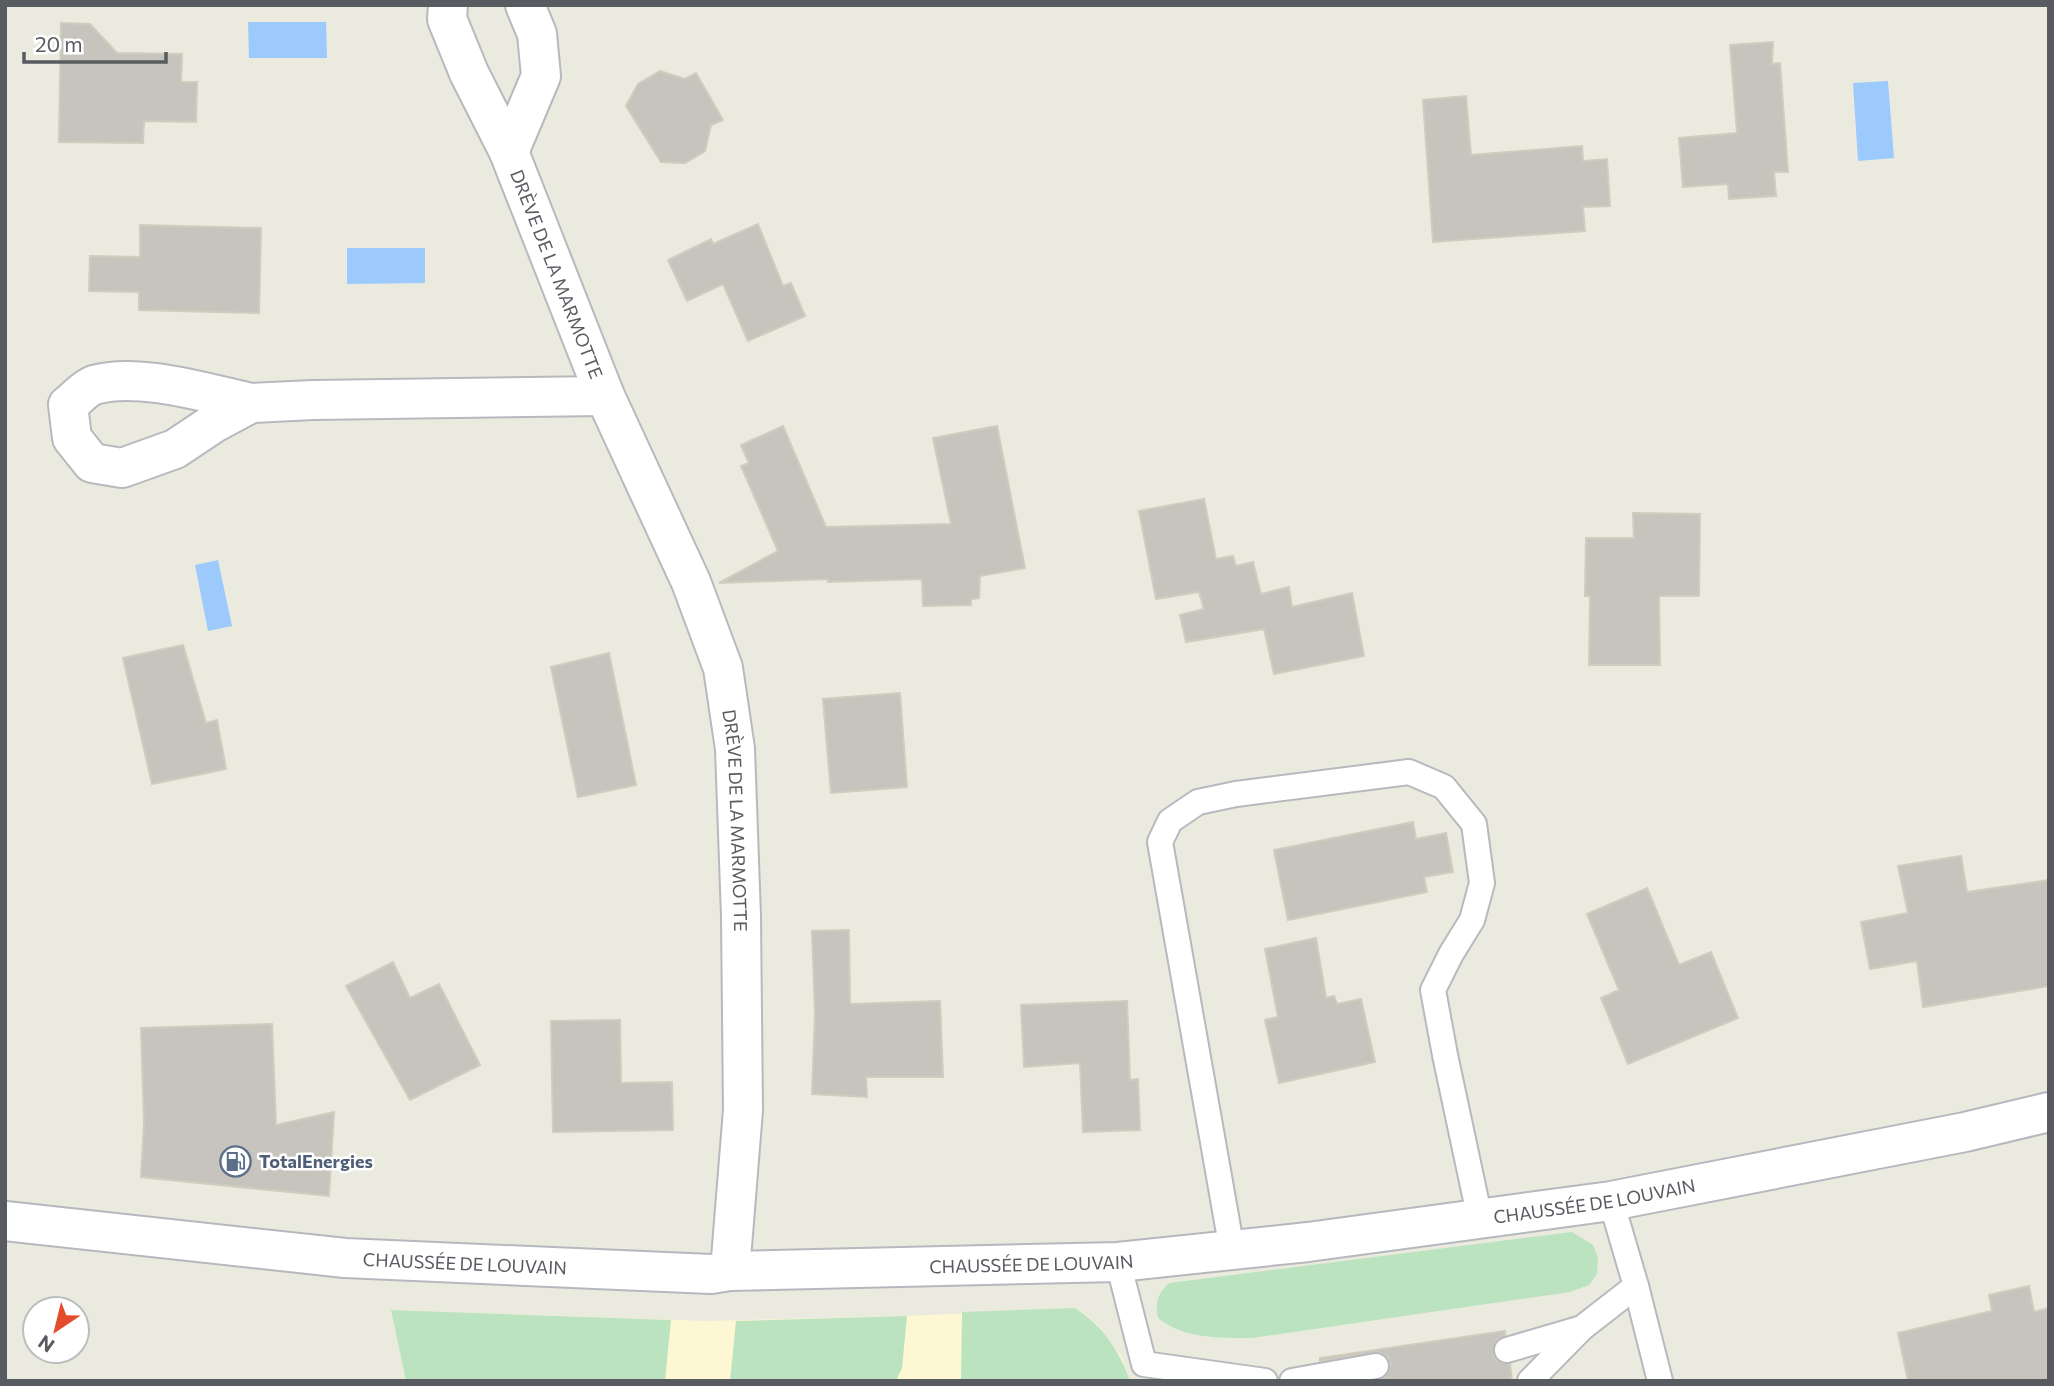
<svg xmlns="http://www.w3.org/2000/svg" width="2054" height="1386" font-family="Commissioner,sans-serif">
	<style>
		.commercial { fill: #fdf7d3 }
		.green { fill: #bbe3bf }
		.water { fill: #9dcafd }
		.building { fill: #c6c4bd; stroke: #d0ccbe; stroke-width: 2 }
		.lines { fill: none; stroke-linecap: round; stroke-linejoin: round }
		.service-casing { stroke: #b7b9be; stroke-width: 28 }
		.minor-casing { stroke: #b7b9be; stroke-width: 42 }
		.secondary-casing { stroke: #b5b8be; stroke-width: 42 }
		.service { stroke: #fff; stroke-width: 24 }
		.minor { stroke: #fff; stroke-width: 38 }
		.secondary { stroke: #fff; stroke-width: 38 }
		.labels { text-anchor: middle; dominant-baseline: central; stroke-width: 5; stroke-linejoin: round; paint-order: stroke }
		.street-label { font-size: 18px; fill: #585b60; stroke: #fff }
		.service-label { font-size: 18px; font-weight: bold; fill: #4e5e75; stroke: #fff; text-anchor: start }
	</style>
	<rect width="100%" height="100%" fill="#ebeadf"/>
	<path class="commercial" d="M 1075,1308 L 1089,1317 L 1102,1330 L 1121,1356 L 1130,1381 L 406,1381 L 391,1310 L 705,1321 L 907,1316 Z"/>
	<g class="green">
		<path d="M 1572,1232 L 1593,1245 L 1598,1258 L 1597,1274 L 1589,1285 L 1570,1292 L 1252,1338 C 1220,1338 1184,1339 1158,1318 C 1155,1302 1157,1295 1169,1283 Z"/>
		<path d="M 1075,1308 C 1103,1326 1119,1350 1130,1381 L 961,1381 L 962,1312 Z"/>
		<path d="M 391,1310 L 671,1320 L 665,1381 L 406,1381 Z"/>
		<path d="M 907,1316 L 902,1368 L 896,1381 L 730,1381 L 736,1321 Z"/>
	</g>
	<g class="water">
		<path d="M 248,22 L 326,22 L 327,58 L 249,58 Z"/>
		<path d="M 1888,81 L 1894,158 L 1858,161 L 1853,83 Z"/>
		<path d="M 347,248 L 425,248 L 425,283 L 347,284 Z"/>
		<path d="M 218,560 L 232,626 L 208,631 L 195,565 Z"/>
	</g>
	<g class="building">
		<path d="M 61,23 L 90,24 L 117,53 L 182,54 L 181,82 L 197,82 L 196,122 L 144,121 L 143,143 L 59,142 Z"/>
		<path d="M 1773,42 L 1772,64 L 1780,63 L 1788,172 L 1774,172 L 1776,196 L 1729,199 L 1728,184 L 1683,187 L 1679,138 L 1737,133 L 1730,45 Z"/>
		<path d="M 660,71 L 685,79 L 696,73 L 723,120 L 711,125 L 705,151 L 685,163 L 661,162 L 626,106 L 638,84 Z"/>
		<path d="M 1466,96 L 1471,155 L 1582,146 L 1583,161 L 1607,159 L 1610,206 L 1583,207 L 1585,231 L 1433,242 L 1423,100 Z"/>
		<path d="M 758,224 L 783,286 L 791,283 L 805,316 L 748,341 L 723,284 L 687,301 L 668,260 L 711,239 L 713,244 Z"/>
		<path d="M 140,225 L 261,228 L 259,313 L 139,310 L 139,292 L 89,291 L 90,256 L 140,257 Z"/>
		<path d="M 783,426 L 826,527 L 951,524 L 933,438 L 997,426 L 1025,568 L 980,576 L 979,598 L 971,599 L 971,605 L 923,606 L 922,579 L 828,582 L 828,579 L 719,583 L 778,551 L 741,466 L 749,463 L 741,445 Z"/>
		<path d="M 1204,499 L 1216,559 L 1233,556 L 1236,566 L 1253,562 L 1261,594 L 1289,587 L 1292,607 L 1352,593 L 1364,656 L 1274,674 L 1264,629 L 1186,642 L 1180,615 L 1204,609 L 1199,592 L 1156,599 L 1139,511 Z"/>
		<path d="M 1633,513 L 1700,514 L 1699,596 L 1659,596 L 1660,665 L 1589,665 L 1590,596 L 1585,596 L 1586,538 L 1634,538 Z"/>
		<path d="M 183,645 L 206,723 L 217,720 L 226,769 L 152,784 L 123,658 Z"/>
		<path d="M 609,653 L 636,785 L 578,797 L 551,667 Z"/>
		<path d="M 900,693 L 907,787 L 831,793 L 823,699 Z"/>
		<path d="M 1413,822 L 1416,839 L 1446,833 L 1453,872 L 1424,877 L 1427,892 L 1288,920 L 1274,850 Z"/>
		<path d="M 1961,856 L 1967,892 L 2049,880 L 2049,986 L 1923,1007 L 1917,961 L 1870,969 L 1861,922 L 1908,913 L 1898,866 Z"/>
		<path d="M 1647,888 L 1679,965 L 1711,952 L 1738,1018 L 1628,1064 L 1601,998 L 1619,990 L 1587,914 Z"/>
		<path d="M 849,930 L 850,1004 L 940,1001 L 943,1077 L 866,1077 L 867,1097 L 812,1094 L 815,1013 L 812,931 Z"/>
		<path d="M 1316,938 L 1326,998 L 1334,996 L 1337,1004 L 1361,999 L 1375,1062 L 1279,1083 L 1265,1020 L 1278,1017 L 1265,949 Z"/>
		<path d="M 393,962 L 410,998 L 439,984 L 480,1065 L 410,1100 L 346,986 Z"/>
		<path d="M 1127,1001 L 1130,1080 L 1138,1079 L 1140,1130 L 1083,1132 L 1080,1063 L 1024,1067 L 1021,1005 Z"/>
		<path d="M 620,1020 L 621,1083 L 672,1082 L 673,1130 L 553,1132 L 551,1021 Z"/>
		<path d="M 272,1024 L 276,1125 L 334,1112 L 329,1196 L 141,1177 L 144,1123 L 141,1028 Z"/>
		<path d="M 2029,1286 L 2034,1312 L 2049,1308 L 2049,1381 L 1908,1381 L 1898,1333 L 1992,1311 L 1989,1295 Z"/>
		<path d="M 1505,1331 L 1505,1335 L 1496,1340 L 1493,1354 L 1497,1361 L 1510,1364 L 1512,1381 L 1378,1381 L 1386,1377 L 1391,1364 L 1388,1357 L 1380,1352 L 1320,1361 L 1320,1358 Z"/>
	</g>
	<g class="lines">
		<defs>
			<g id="service">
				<path d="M 1232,1250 L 1160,842 L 1170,821 L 1198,802 L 1236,794 L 1409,772 L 1444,787 L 1474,824 L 1482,883 L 1472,920 L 1451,954 L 1433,990 L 1445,1055 L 1480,1219"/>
				<path d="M 1118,1262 L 1144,1364 L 1265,1381"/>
				<path d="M 1636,1286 L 1660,1381"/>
				<path d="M 1507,1350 L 1582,1328 L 1636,1286 L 1611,1201"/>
				<path d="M 1292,1381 L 1376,1366"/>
				<path d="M 1530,1381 L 1581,1329"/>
			</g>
			<g id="minor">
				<path id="s1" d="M 448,5 L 447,19 L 469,73 L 509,152 L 605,396 L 691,582 L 723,668 L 735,749 L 741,916 L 743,1110 L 730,1271"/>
				<path d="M 509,152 L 541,76 L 537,34 L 525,5"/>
				<path d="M 251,403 C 206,393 138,372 94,385 C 85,388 76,399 68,405 L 72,438 L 92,463 L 122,468 L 175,449 L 214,423 L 251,403 L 313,400 L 605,396"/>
			</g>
			<g id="secondary">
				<path id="s2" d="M 5,1221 L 345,1258 L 711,1274 L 730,1271 L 1118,1262 L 1308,1242 L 1611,1201 L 1965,1132 L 2049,1112"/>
			</g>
		</defs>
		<use href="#service" class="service-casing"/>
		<use href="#minor" class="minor-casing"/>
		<use href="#secondary" class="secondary-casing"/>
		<use href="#service" class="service"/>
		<use href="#minor" class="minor"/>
		<use href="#secondary" class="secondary"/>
	</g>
	<defs>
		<symbol id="fuel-ring" viewBox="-11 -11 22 22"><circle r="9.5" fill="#fff" stroke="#5c6f8a" stroke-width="1.5"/><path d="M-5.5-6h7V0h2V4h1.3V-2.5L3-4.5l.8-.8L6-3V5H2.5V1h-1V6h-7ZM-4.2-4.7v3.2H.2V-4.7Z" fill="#5c6f8a"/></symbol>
	</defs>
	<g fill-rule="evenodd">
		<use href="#fuel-ring" x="218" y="1144" width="35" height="35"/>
	</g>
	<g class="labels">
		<g class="street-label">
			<text stroke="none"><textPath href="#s1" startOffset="292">DRÈVE DE LA MARMOTTE</textPath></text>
			<text stroke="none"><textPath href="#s1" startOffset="873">DRÈVE DE LA MARMOTTE</textPath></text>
			<text stroke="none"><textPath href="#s2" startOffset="1596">CHAUSSÉE DE LOUVAIN</textPath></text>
			<text stroke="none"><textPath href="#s2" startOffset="1029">CHAUSSÉE DE LOUVAIN</textPath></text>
			<text stroke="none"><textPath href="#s2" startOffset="462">CHAUSSÉE DE LOUVAIN</textPath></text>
		</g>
		<g class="service-label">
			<text x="259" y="1161">TotalEnergies</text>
		</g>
	</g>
	<rect width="2054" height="1386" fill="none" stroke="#585b60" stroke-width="14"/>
	<g transform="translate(56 1330) rotate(215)"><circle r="33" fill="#ffffff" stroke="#bcbdbf" stroke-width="2"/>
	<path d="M0-5L12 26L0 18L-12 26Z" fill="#e54c2c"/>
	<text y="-10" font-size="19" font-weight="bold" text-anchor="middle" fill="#585b60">N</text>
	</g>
	<path d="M24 52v10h142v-10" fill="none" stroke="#585b60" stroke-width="3.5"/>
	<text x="35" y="52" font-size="21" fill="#585b60" stroke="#ffffff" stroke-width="5" paint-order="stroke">20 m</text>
</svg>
